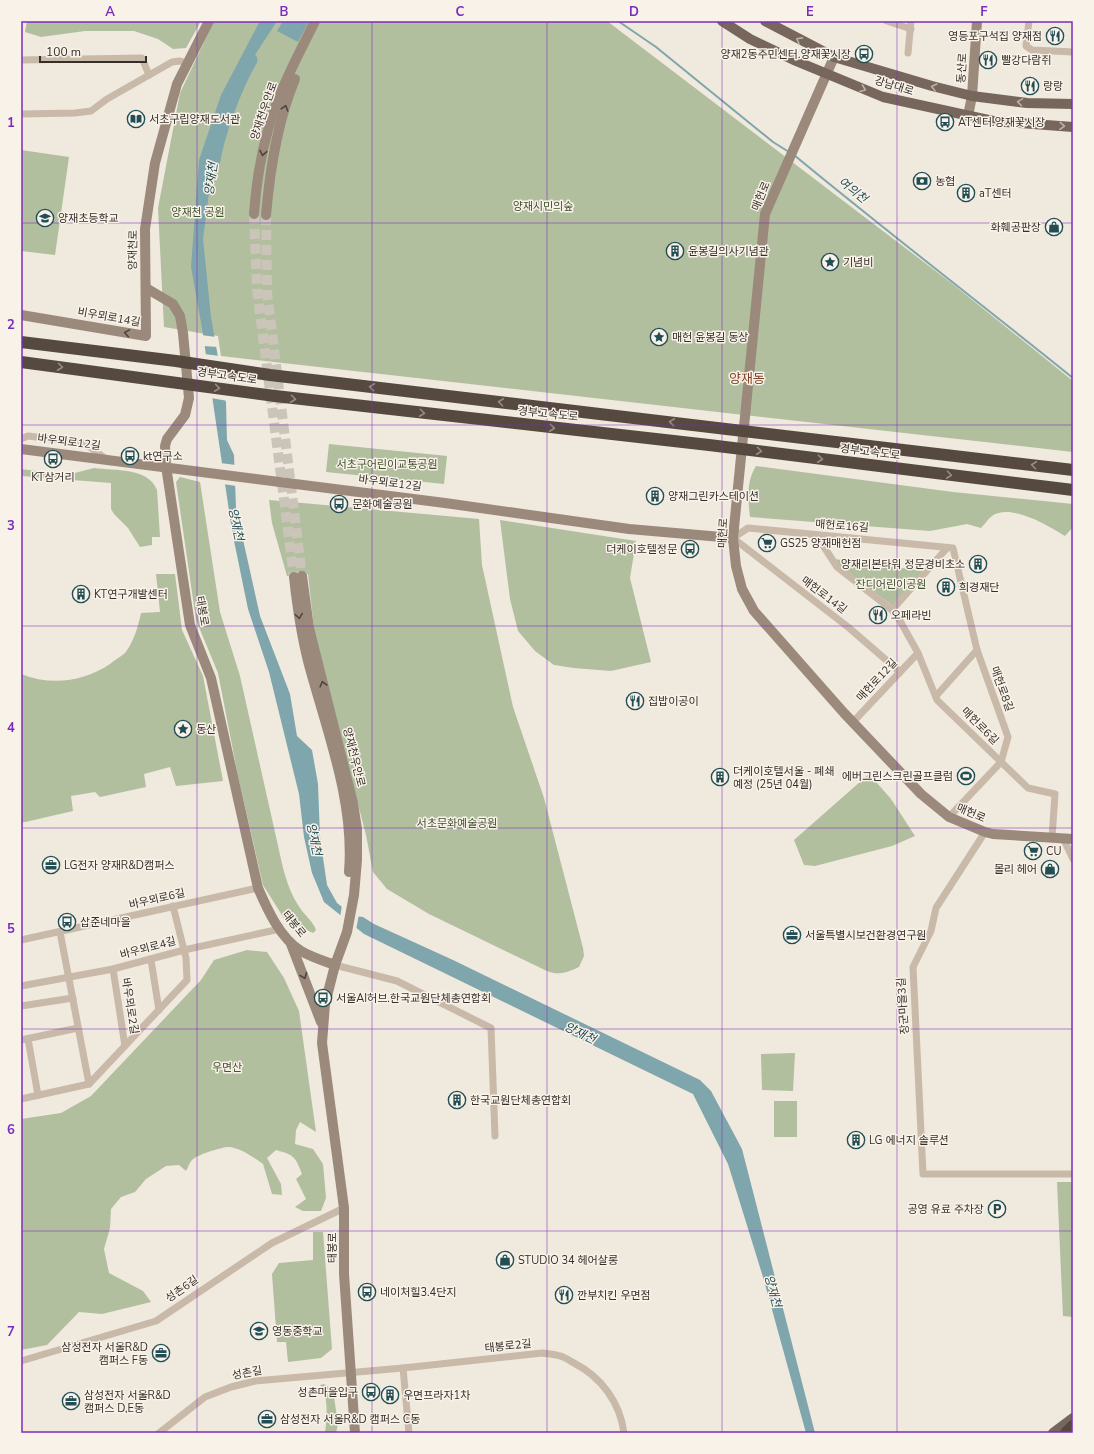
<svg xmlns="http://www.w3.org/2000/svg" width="1094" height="1454" font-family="'Nunito Sans','Noto Sans KR',sans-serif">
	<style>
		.green { fill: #b1bf9e }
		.water { fill: #7ea6ac }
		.pier { fill: #f0e9dd }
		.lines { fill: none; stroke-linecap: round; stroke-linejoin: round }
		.stream { stroke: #7ea6ac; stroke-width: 2 }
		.river { stroke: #7ea6ac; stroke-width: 13 }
		.secondary-tunnel { stroke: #cbc4b9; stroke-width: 10; stroke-dasharray: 10 5; stroke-linecap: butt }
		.street { stroke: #c8b9a9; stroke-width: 7 }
		.secondary { stroke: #9b897b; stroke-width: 10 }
		.primary { stroke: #76665b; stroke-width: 10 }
		.highway { stroke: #564940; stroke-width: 12 }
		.oneway { stroke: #beb3a9 }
		.oneway2 { stroke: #4f453e }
		.oneway3 { stroke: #978d84 }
		.grid { fill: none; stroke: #7b2cbf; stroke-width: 1; stroke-opacity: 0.55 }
		.labels { text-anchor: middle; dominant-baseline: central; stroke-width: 3; stroke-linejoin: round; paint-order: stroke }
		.poi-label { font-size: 11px; fill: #362e29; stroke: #f8f2e9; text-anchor: start }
		.street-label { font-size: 11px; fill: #362e29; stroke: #f8f2e9 }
		.park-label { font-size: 11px; fill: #42522e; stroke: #f8f2e9 }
		.water-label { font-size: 12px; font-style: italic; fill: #214d54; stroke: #f8f2e9 }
		.quarter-label { font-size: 13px; fill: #7f4227; stroke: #f8f2e9 }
		.neatline { fill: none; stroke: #7b2cbf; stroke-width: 1.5 }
		.grid-label { font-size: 13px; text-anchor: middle; font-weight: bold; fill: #7b2cbf }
	</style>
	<rect width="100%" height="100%" fill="#f0e9dd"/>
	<g class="green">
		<path d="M 27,21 L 201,21 L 186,48 L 173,49 L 158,39 L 134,31 L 85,31 L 41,37 L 25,32 Z"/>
		<path d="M 214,21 L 607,21 L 950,282 L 1073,381 L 1073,452 L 221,356 L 218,336 L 164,327 L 158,208 L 180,93 Z"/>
		<path d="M 21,150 L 69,157 L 55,255 L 21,251 Z"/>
		<path d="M 329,444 L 447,456 L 444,484 L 326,472 Z"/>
		<path d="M 756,466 L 953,492 L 1073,504 L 1073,527 L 1065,536 C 1049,526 1011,503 992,516 C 988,519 985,524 981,528 L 967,524 L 930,531 L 750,517 C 748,499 746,482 756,466 Z"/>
		<path d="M 94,468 C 115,471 148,467 157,490 L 160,537 L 152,537 L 152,545 L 140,547 L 128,528 L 114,514 L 111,509 L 111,483 L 21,476 L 21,469 L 67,475 Z"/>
		<path d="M 180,477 L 200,482 L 220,612 L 240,676 L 283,868 C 287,882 291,895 300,908 C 305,916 313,921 316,930 L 313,933 L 285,920 L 263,885 L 238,776 L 218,673 L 196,620 L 176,482 Z"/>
		<path d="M 269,500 L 479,519 L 482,565 L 513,707 L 544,798 L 583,948 L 584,956 L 579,967 C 568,972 559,976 547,971 L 429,914 L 387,889 L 373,872 L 366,835 L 315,638 L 308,574 L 287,576 L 272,523 Z"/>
		<path d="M 500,520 L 636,541 L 630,578 L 651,662 L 611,671 L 574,668 L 554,665 L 535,651 L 518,631 L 510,599 Z"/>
		<path d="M 834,559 L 924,571 L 893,606 L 839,566 Z"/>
		<path d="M 156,574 L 175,574 L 182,630 L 203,676 L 223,781 L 176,786 L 170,767 L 144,774 L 146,787 L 100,797 L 95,792 L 71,796 L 73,811 L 21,823 L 21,674 C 51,686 83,682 110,664 C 114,660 121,657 125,653 C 134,641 138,627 141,613 L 160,612 Z"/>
		<path d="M 869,774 L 891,799 L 915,836 L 892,846 L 815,866 L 804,865 L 794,840 Z"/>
		<path d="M 247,950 L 267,952 L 284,978 L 299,1011 L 316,1132 L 300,1122 L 296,1130 L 295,1144 L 313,1149 L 323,1164 L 326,1198 L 321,1211 L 303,1211 L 295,1207 L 306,1199 L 296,1179 L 302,1174 C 295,1156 294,1155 276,1150 L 267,1158 L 281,1184 L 282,1195 L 272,1194 L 263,1164 C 253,1157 242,1149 230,1147 C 224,1146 196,1155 192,1160 C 189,1163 188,1168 186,1171 L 179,1165 L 166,1166 L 146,1179 L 135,1192 L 121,1197 L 111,1209 L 110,1228 L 104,1249 L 109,1273 L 143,1291 L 151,1302 L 102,1314 L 79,1312 L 47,1345 L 21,1350 L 21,1119 L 61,1113 L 91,1096 L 201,980 L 214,960 Z"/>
		<path d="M 795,1053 L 793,1091 L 762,1090 L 761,1054 Z"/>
		<rect x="774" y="1101" width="23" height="36"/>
		<path d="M 1057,1182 L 1073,1182 L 1073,1317 L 1063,1316 Z"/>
		<path d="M 313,1232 L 323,1232 L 332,1349 L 321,1358 L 288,1362 L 286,1342 L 277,1342 L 272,1274 L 279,1263 L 313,1260 Z"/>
		<path d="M 324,1384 L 333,1390 L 338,1424 L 336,1433 L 325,1433 C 327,1420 329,1396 320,1385 Z"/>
	</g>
	<g class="water">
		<path d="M 260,21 L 277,21 L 244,72 L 215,147 L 203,239 L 211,317 L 226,403 L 227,440 L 234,455 L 236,508 L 260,616 L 290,694 L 297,736 L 312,750 L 318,784 L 320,837 L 327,885 L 337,903 L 354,916 L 363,917 L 374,924 L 453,960 L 700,1080 L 711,1091 L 742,1149 L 815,1433 L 806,1433 L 763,1277 L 728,1164 L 693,1094 L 364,934 L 324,902 L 312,873 L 304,837 L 299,794 L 269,672 L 248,609 L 232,531 L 202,328 L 191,267 L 199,160 L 221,95 Z"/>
		<path d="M 283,21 L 309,21 L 298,42 L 277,31 Z"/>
	</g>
	<g class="pier">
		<path d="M 201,335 L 216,337 L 218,347 L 203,346 Z"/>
		<path d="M 204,354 L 220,356 L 228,401 L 211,398 Z"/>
		<path d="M 220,463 L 236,465 L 236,486 L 223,484 Z"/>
		<path d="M 342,905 L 355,914 L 359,914 L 356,930 L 340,918 Z"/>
	</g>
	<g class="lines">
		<g class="stream">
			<path d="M 618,21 L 656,47 L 773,142 L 789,152"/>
			<path d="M 794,155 C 886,231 980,303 1073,378"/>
		</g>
		<path class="river" d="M 213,165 C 218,133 235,88 251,60"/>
		<g class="secondary-tunnel">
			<path d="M 254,214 L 257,290 L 294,577"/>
			<path d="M 266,215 L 267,292 L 302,576"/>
		</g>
		<g class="street">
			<path d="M 887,21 L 911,29"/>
			<path d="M 1029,21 L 1026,46 L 1032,50 L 1073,52"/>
			<path d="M 908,53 L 911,21"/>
			<path d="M 21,60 L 142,58 L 149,75"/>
			<path d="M 21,114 L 75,113 L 91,111 L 107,99 L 172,62 L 180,61 L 187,63"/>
			<path d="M 21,439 L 28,436 L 84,443 L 105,458"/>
			<path d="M 817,536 L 837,567 L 892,610 L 899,619 L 918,653 L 937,700 L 1028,788 L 1055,794 L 1052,838"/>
			<path d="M 892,610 L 947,548"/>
			<path d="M 900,672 L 848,627 L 733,538 L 748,528 L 953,548 L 977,650 L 1008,737 L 1001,762 L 949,817"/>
			<path d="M 936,696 L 977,650"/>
			<path d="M 853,722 L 918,653"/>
			<path d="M 985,832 L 936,908 L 931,931 L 913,967 L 923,1174 L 1073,1174"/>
			<path d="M 1063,838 L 1073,859"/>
			<path d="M 60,932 L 89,1084"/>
			<path d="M 21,940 L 258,888"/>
			<path d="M 151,960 L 159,1010"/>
			<path d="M 335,965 L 397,981 L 491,1028 L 495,1136"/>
			<path d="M 113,969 L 125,1046"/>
			<path d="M 21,986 L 113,969 L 184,950 L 280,929"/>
			<path d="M 21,1006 L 73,998"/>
			<path d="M 28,1039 L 38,1095"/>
			<path d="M 21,1040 L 78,1028"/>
			<path d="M 21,1099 L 89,1084 L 187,980 L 186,958 L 173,906"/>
			<path d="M 21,1361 L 156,1321 L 272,1243 L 344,1208"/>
			<path d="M 403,1368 L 409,1433"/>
			<path d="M 159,1433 L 205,1397 L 231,1387 L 255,1381 L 403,1368 L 542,1353 C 548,1354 554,1354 560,1356 C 565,1357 570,1361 574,1363 C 601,1377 620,1402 624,1433"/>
		</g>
		<g class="secondary">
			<path d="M 834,57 L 765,214 L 733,538 L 736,566 L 742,589 L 754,611 L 844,713 L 921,794 L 949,817 L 985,832 L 993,834 L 1073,839"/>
			<path d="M 968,116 L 972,96 L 977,21"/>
			<path d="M 254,214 C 256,186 260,158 268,130 C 278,92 298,56 315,21"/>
			<path d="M 266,215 C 270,169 277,122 295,79"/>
			<path d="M 146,288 L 173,304 L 180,316 L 183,333 L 189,398 L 185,415 L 167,439 L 165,446 L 166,466 L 190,625 L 211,678 L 258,888 C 267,909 280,938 301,951 C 311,957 324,961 335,965"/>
			<path d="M 21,315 L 146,336 L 145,229 L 155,163 L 177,84 L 209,21"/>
			<path d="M 21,449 L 445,503 L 629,529 L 733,538"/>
			<path d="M 302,576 L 309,628 L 353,803 L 357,829 L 357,860 L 354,895 L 347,932 L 335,965 L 325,1004 L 322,1043 L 344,1208 L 344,1274 L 355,1433"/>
			<path d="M 294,577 C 297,605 301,633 308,661 C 326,729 355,801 349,872"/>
			<path d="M 291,944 L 321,1022"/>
		</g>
		<g class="primary">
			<path d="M 722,21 L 750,39 L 796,61 L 883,97 L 993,121 L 1073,127"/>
			<path d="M 765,21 L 834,57 L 932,86 L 972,96 L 1027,103 L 1073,104"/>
			<path d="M 1053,1433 L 1073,1418"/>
		</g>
		<g class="highway">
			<path d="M 21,342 L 176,361 L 270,375 L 1073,470"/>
			<path d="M 21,362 L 275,396 L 709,445 L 1073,490"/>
			<path d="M 1066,1433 L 1073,1426"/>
		</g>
	</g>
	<defs><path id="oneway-chevron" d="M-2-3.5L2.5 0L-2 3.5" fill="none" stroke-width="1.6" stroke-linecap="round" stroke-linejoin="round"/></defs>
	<g class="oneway">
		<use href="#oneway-chevron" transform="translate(799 40) rotate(-151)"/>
		<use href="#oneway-chevron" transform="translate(934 87) rotate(-166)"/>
		<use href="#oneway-chevron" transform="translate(863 89) rotate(21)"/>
		<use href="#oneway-chevron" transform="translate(1020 102) rotate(-171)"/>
		<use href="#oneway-chevron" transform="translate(1062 126) rotate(3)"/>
	</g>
	<g class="oneway2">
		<use href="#oneway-chevron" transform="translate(285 108) rotate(-73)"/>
		<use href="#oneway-chevron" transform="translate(263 153) rotate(101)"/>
		<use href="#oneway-chevron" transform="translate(127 333) rotate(-170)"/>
		<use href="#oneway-chevron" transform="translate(299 616) rotate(82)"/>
		<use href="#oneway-chevron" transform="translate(323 684) rotate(-104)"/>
		<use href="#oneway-chevron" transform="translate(304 976) rotate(68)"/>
	</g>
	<g class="oneway3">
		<use href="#oneway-chevron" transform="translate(60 367) rotate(7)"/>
		<use href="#oneway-chevron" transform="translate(372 387) rotate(-173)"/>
		<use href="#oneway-chevron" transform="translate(217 388) rotate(8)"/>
		<use href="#oneway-chevron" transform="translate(293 399) rotate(7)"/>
		<use href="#oneway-chevron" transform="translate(501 402) rotate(-173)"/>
		<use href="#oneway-chevron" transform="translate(422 413) rotate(7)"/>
		<use href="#oneway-chevron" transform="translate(672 422) rotate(-173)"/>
		<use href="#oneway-chevron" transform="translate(552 428) rotate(6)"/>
		<use href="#oneway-chevron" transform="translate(759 451) rotate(7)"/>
		<use href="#oneway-chevron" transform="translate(820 459) rotate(7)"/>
		<use href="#oneway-chevron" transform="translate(1034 465) rotate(-173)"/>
		<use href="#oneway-chevron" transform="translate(949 475) rotate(7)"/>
	</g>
	<path class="grid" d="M 197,21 L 197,1433M 372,21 L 372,1433M 547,21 L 547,1433M 722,21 L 722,1433M 897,21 L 897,1433M 21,223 L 1073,223M 21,425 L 1073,425M 21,626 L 1073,626M 21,828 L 1073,828M 21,1029 L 1073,1029M 21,1231 L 1073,1231"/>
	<defs>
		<symbol id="restaurant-ring" viewBox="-11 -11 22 22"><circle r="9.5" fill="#f8f2e9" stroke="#214d54" stroke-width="1.5"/><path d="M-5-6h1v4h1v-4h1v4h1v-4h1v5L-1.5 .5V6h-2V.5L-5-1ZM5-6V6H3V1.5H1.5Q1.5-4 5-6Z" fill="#214d54"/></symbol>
		<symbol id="bus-ring" viewBox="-11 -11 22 22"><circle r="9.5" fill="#f8f2e9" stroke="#214d54" stroke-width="1.5"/><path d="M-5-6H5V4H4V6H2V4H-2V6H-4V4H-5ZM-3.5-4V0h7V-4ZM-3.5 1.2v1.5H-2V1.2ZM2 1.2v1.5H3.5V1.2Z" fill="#214d54"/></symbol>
		<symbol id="library-ring" viewBox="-11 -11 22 22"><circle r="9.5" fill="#f8f2e9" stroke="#214d54" stroke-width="1.5"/><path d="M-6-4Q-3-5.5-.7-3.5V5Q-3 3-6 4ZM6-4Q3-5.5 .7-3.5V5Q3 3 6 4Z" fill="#214d54"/></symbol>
		<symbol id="bank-ring" viewBox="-11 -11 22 22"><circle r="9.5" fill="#f8f2e9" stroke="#214d54" stroke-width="1.5"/><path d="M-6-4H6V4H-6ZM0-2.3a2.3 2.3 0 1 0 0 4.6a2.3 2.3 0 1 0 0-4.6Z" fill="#214d54"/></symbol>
		<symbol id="building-ring" viewBox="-11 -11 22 22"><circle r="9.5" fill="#f8f2e9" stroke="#214d54" stroke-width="1.5"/><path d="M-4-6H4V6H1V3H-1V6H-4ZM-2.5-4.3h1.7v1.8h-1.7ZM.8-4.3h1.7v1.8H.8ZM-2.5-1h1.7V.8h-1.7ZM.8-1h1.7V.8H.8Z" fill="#214d54"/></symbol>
		<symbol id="school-ring" viewBox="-11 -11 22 22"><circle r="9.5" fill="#f8f2e9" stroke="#214d54" stroke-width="1.5"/><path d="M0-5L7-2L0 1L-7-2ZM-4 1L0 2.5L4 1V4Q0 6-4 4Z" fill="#214d54"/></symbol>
		<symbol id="shop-ring" viewBox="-11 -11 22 22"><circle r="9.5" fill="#f8f2e9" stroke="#214d54" stroke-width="1.5"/><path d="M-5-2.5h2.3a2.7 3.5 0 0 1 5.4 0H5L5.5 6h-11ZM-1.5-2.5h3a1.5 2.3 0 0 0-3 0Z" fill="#214d54"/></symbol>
		<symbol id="sight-ring" viewBox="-11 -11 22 22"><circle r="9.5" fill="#f8f2e9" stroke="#214d54" stroke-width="1.5"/><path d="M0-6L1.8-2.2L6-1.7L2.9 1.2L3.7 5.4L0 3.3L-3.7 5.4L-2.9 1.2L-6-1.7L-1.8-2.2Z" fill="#214d54"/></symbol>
		<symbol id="supermarket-ring" viewBox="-11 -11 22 22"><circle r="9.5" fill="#f8f2e9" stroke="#214d54" stroke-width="1.5"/><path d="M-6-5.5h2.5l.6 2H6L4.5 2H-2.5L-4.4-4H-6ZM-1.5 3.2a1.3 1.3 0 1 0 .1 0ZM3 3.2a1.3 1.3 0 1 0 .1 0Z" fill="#214d54"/></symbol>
		<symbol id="stadium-ring" viewBox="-11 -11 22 22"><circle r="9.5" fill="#f8f2e9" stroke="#214d54" stroke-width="1.5"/><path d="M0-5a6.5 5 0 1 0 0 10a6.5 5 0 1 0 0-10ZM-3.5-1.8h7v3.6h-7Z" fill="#214d54"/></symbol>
		<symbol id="office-ring" viewBox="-11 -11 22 22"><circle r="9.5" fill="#f8f2e9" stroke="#214d54" stroke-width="1.5"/><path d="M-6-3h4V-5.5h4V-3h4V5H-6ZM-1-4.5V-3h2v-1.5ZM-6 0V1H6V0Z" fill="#214d54"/></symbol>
		<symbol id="parking-ring" viewBox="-11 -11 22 22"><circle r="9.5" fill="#f8f2e9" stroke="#214d54" stroke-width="1.5"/><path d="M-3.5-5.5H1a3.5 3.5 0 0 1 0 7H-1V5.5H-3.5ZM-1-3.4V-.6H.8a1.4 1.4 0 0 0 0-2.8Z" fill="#214d54"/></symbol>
	</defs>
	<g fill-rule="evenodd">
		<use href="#restaurant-ring" x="1045" y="26" width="20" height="20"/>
		<use href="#bus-ring" x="854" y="44" width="20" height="20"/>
		<use href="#restaurant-ring" x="978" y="50" width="20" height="20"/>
		<use href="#restaurant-ring" x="1020" y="76" width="20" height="20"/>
		<use href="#library-ring" x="126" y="109" width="20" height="20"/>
		<use href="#bus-ring" x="935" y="112" width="20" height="20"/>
		<use href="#bank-ring" x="912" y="171" width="20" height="20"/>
		<use href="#building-ring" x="956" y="183" width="20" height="20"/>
		<use href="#school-ring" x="35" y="208" width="20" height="20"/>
		<use href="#shop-ring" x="1044" y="217" width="20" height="20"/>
		<use href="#building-ring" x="665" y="241" width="20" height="20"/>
		<use href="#sight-ring" x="820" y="252" width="20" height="20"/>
		<use href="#sight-ring" x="649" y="327" width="20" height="20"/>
		<use href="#bus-ring" x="120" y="446" width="20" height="20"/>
		<use href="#bus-ring" x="43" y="449" width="20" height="20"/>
		<use href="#building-ring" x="645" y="486" width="20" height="20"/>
		<use href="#bus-ring" x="329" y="494" width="20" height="20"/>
		<use href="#supermarket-ring" x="757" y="533" width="20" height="20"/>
		<use href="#bus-ring" x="680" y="539" width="20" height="20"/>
		<use href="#building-ring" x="968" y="554" width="20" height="20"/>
		<use href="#building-ring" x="936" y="577" width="20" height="20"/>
		<use href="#building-ring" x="71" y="584" width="20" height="20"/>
		<use href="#restaurant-ring" x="868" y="605" width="20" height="20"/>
		<use href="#restaurant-ring" x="625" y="691" width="20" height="20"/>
		<use href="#sight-ring" x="173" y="719" width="20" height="20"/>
		<use href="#stadium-ring" x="956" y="766" width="20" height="20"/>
		<use href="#building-ring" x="710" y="767" width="20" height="20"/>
		<use href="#supermarket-ring" x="1023" y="841" width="20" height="20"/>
		<use href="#office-ring" x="41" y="855" width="20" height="20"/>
		<use href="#shop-ring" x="1040" y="859" width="20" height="20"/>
		<use href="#bus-ring" x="57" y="912" width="20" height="20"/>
		<use href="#office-ring" x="782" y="925" width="20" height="20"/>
		<use href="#bus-ring" x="313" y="988" width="20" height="20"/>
		<use href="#building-ring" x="447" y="1090" width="20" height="20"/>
		<use href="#building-ring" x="846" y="1130" width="20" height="20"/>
		<use href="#parking-ring" x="987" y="1199" width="20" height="20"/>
		<use href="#shop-ring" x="495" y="1250" width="20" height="20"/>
		<use href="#bus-ring" x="357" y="1282" width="20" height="20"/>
		<use href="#restaurant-ring" x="554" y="1285" width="20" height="20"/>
		<use href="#school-ring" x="249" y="1321" width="20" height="20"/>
		<use href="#office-ring" x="151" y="1343" width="20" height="20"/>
		<use href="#bus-ring" x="361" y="1382" width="20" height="20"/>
		<use href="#building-ring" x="380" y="1385" width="20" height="20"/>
		<use href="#office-ring" x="61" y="1391" width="20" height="20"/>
		<use href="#office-ring" x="257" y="1409" width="20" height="20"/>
	</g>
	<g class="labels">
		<g class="poi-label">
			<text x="1042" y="36" text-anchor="end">영등포구석집 양재점</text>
			<text x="851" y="54" text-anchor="end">양재2동주민센터.양재꽃시장</text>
			<text x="1001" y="60">빨강다람쥐</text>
			<text x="1043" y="86">랑랑</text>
			<text x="149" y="119">서초구립양재도서관</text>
			<text x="958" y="122">AT센터.양재꽃시장</text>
			<text x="935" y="181">농협</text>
			<text x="979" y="193">aT센터</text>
			<text x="58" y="218">양재초등학교</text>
			<text x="1041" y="227" text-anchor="end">화훼공판장</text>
			<text x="688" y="251">윤봉길의사기념관</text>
			<text x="843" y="262">기념비</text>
			<text x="672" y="337">매헌 윤봉길 동상</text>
			<text x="143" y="456">kt연구소</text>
			<text x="53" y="477" text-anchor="middle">KT삼거리</text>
			<text x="668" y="496">양재그린카스테이션</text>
			<text x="352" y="504">문화예술공원</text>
			<text x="780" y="543">GS25 양재매헌점</text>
			<text x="677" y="549" text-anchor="end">더케이호텔정문</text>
			<text x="965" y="564" text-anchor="end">양재리본타워 정문경비초소</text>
			<text x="959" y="587">희경재단</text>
			<text x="94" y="594">KT연구개발센터</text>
			<text x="891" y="615">오페라빈</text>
			<text x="648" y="701">집밥이공이</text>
			<text x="196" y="729">동산</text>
			<text x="733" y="771">더케이호텔서울 - 폐쇄<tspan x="733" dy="13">예정 (25년 04월)</tspan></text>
			<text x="953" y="776" text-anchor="end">에버그린스크린골프클럼</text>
			<text x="1046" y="851">CU</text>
			<text x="64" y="865">LG전자 양재R&amp;D캠퍼스</text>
			<text x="1037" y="869" text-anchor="end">몰리 헤어</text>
			<text x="80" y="922">삽준네마을</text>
			<text x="805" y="935">서울특별시보건환경연구원</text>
			<text x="336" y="998">서울AI허브.한국교원단체총연합회</text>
			<text x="470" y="1100">한국교원단체총연합회</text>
			<text x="869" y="1140">LG 에너지 솔루션</text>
			<text x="984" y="1209" text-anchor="end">공영 유료 주차장</text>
			<text x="518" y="1260">STUDIO 34 헤어살롱</text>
			<text x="380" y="1292">네이처힐3.4단지</text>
			<text x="577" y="1295">깐부치킨 우면점</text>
			<text x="272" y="1331">영동중학교</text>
			<text x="148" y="1347" text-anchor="end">삼성전자 서울R&amp;D<tspan x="148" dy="13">캠퍼스 F동</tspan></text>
			<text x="358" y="1392" text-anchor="end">성촌마을입구</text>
			<text x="84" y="1395">삼성전자 서울R&amp;D<tspan x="84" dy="13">캠퍼스 D,E동</tspan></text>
			<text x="403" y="1395">우면프라자1차</text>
			<text x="280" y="1419">삼성전자 서울R&amp;D 캠퍼스 C동</text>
		</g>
		<g class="street-label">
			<text transform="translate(962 68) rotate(-86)">동산로</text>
			<text transform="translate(894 86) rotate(17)">강남대로</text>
			<text transform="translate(264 111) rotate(-71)">양재천우안로</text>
			<text transform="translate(761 196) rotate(-68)">매헌로</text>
			<text transform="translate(133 250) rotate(-89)">양재천로</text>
			<text transform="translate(109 317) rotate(10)">비우뫼로14길</text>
			<text transform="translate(227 376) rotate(8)">경부고속도로</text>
			<text transform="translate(548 414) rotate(6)">경부고속도로</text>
			<text transform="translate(69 442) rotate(7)">바우뫼로12길</text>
			<text transform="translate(870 452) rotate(7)">경부고속도로</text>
			<text transform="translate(390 483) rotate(7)">바우뫼로12길</text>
			<text transform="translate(842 526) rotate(4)">매헌로16길</text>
			<text transform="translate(723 533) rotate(-87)">매헌로</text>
			<text transform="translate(824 595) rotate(37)">매헌로14길</text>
			<text transform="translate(202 611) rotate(80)">태봉로</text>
			<text transform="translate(877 680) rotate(-47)">매헌로12길</text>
			<text transform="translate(1002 689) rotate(70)">매헌로8길</text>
			<text transform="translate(980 726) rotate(45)">매헌로6길</text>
			<text transform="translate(354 757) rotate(76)">양재천우안로</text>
			<text transform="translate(971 813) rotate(23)">매헌로</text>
			<text transform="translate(157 899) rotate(-13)">바우뫼로6길</text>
			<text transform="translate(294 924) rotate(51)">태봉로</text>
			<text transform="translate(148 948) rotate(-15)">바우뫼로4길</text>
			<text transform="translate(130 1006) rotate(81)">바우뫼로2길</text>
			<text transform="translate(903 1006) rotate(-94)">장군마을3길</text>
			<text transform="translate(332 1248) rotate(-90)">태봉로</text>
			<text transform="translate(182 1289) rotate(-35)">성촌6길</text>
			<text transform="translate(508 1346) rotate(-6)">태봉로2길</text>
			<text transform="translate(247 1373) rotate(-11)">성촌길</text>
		</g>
		<g class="park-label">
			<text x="543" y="206">양재시민의숲</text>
			<text x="198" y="212">양재천 공원</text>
			<text x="387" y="464">서초구어린이교통공원</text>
			<text x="891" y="584">잔디어린이공원</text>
			<text x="457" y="823">서초문화예술공원</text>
			<text x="227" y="1067">우면산</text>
		</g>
		<g class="water-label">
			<text transform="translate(211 179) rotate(-82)">양재천</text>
			<text transform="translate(853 190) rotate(39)">여의천</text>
			<text transform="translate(236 524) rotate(78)">양재천</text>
			<text transform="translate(314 839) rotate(78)">양재천</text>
			<text transform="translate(580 1033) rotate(26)">양재천</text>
			<text transform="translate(773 1291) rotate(75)">양재천</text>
		</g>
		<g class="quarter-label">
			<text x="747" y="379">양재동</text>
		</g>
	</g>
	<rect width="1094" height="1454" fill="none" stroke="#f8f2e9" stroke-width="44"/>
	<path d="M40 56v6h106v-6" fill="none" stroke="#362e29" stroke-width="2"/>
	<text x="46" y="56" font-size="12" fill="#362e29" stroke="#f8f2e9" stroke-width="3" paint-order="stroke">100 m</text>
	<rect x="22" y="22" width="1050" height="1410" class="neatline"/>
	<g class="grid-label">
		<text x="110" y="16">A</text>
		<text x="284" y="16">B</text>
		<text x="460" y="16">C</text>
		<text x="634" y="16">D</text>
		<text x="810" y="16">E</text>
		<text x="984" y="16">F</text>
		<text x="11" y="127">1</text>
		<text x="11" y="329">2</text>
		<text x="11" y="530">3</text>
		<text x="11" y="732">4</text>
		<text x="11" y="933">5</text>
		<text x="11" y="1134">6</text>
		<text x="11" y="1336">7</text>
	</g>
</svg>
